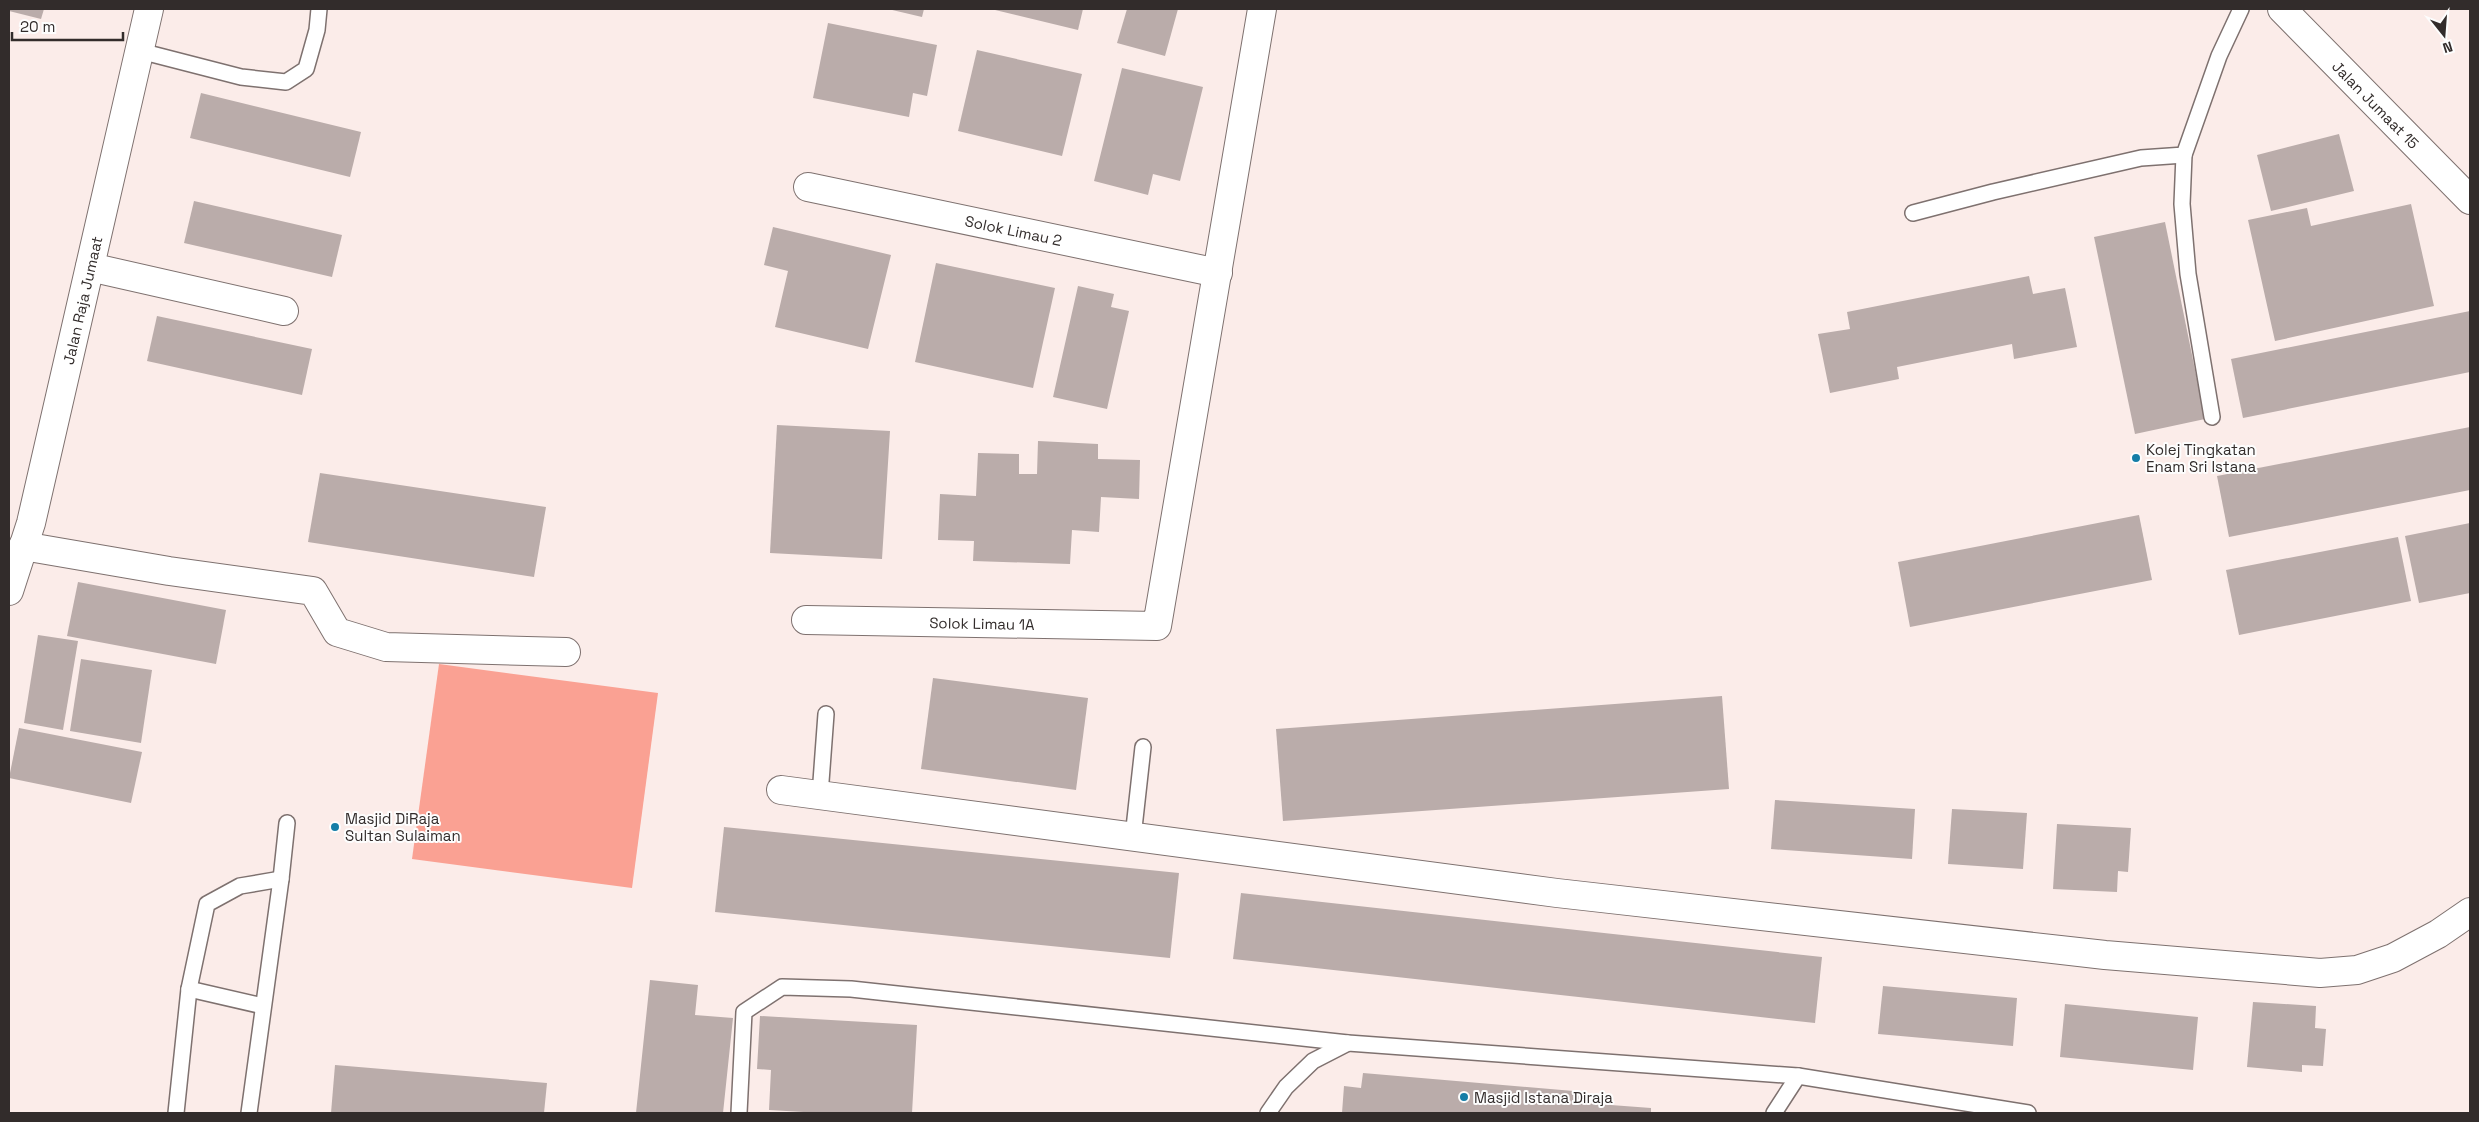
<svg xmlns="http://www.w3.org/2000/svg" width="2479" height="1122" font-family="'Space Grotesk',sans-serif">
	<style>
		.green { fill: #faa193 }
		.building { fill: #baacaa }
		.lines { fill: none; stroke-linecap: round; stroke-linejoin: round }
		.lane-casing { stroke: #7e716f; stroke-width: 18 }
		.street-casing { stroke: #7e716f; stroke-width: 30 }
		.lane { stroke: #fff; stroke-width: 15 }
		.street { stroke: #fff; stroke-width: 28 }
		.poi-dot { fill: #147da7; stroke: #fdfdfd; stroke-width: 2 }
		.labels { text-anchor: middle; dominant-baseline: central; stroke-width: 4; stroke-linejoin: round; paint-order: stroke }
		.street-label { font-size: 15px; fill: #322c2b; stroke: #fdfdfd }
		.poi-label { font-size: 15px; fill: #322c2b; stroke: #fdfdfd; text-anchor: start }
	</style>
	<rect width="100%" height="100%" fill="#fbece9"/>
	<path class="green" d="M 439,664 L 658,693 L 632,888 L 412,859 Z"/>
	<g class="building">
		<path d="M 9,9 L 44,9 L 41,19 L 9,11 Z"/>
		<path d="M 888,9 L 924,9 L 922,17 Z"/>
		<path d="M 991,9 L 1083,9 L 1078,30 Z"/>
		<path d="M 1127,9 L 1178,9 L 1165,56 L 1117,43 Z"/>
		<path d="M 828,23 L 937,45 L 927,96 L 913,93 L 909,117 L 813,98 Z"/>
		<path d="M 977,50 L 1082,74 L 1062,156 L 958,131 Z"/>
		<path d="M 1122,68 L 1203,87 L 1180,181 L 1153,174 L 1148,195 L 1094,181 Z"/>
		<path d="M 201,93 L 361,132 L 350,177 L 190,138 Z"/>
		<path d="M 2339,134 L 2354,191 L 2271,211 L 2257,155 Z"/>
		<path d="M 194,201 L 342,235 L 332,277 L 184,243 Z"/>
		<path d="M 2411,204 L 2434,306 L 2275,341 L 2248,220 L 2307,208 L 2311,226 Z"/>
		<path d="M 2165,222 L 2205,419 L 2135,434 L 2094,237 Z"/>
		<path d="M 773,227 L 891,255 L 868,349 L 775,327 L 788,271 L 764,265 Z"/>
		<path d="M 936,263 L 1055,288 L 1033,388 L 915,362 Z"/>
		<path d="M 2029,276 L 2033,294 L 2065,288 L 2077,347 L 2014,359 L 2012,344 L 1897,367 L 1899,379 L 1830,393 L 1818,334 L 1850,329 L 1847,312 Z"/>
		<path d="M 1078,286 L 1114,294 L 1111,307 L 1129,311 L 1107,409 L 1053,397 Z"/>
		<path d="M 2470,311 L 2470,372 L 2243,418 L 2231,359 Z"/>
		<path d="M 157,316 L 312,349 L 302,395 L 147,361 Z"/>
		<path d="M 777,425 L 890,431 L 882,559 L 770,553 Z"/>
		<path d="M 2470,427 L 2470,490 L 2229,537 L 2217,476 Z"/>
		<path d="M 1038,441 L 1098,444 L 1098,459 L 1140,460 L 1139,499 L 1101,497 L 1099,532 L 1072,530 L 1070,564 L 973,561 L 974,541 L 938,540 L 940,494 L 976,496 L 978,453 L 1019,454 L 1019,474 L 1037,474 Z"/>
		<path d="M 320,473 L 546,507 L 534,577 L 308,542 Z"/>
		<path d="M 2139,515 L 2152,580 L 1910,627 L 1898,562 Z"/>
		<path d="M 2470,523 L 2470,593 L 2419,603 L 2405,536 Z"/>
		<path d="M 2398,537 L 2411,601 L 2239,635 L 2226,570 Z"/>
		<path d="M 78,582 L 226,610 L 216,664 L 67,636 Z"/>
		<path d="M 38,635 L 78,641 L 63,730 L 24,723 Z"/>
		<path d="M 81,659 L 152,670 L 141,743 L 70,731 Z"/>
		<path d="M 933,678 L 1088,698 L 1076,790 L 921,769 Z"/>
		<path d="M 1722,696 L 1729,789 L 1283,821 L 1276,729 Z"/>
		<path d="M 19,728 L 142,752 L 131,803 L 9,778 Z"/>
		<path d="M 1775,800 L 1915,809 L 1912,859 L 1771,849 Z"/>
		<path d="M 1952,809 L 2027,813 L 2023,869 L 1948,864 Z"/>
		<path d="M 2057,824 L 2131,828 L 2128,872 L 2118,871 L 2117,892 L 2053,889 Z"/>
		<path d="M 724,827 L 1179,873 L 1170,958 L 715,912 Z"/>
		<path d="M 1241,893 L 1822,957 L 1815,1023 L 1233,959 Z"/>
		<path d="M 650,980 L 698,985 L 695,1015 L 733,1018 L 723,1113 L 636,1113 Z"/>
		<path d="M 1883,986 L 2017,998 L 2013,1046 L 1878,1034 Z"/>
		<path d="M 2253,1002 L 2316,1006 L 2315,1028 L 2326,1029 L 2323,1066 L 2302,1065 L 2302,1072 L 2247,1067 Z"/>
		<path d="M 2065,1004 L 2198,1017 L 2193,1070 L 2060,1057 Z"/>
		<path d="M 760,1016 L 917,1025 L 912,1113 L 821,1113 L 769,1110 L 771,1070 L 757,1069 Z"/>
		<path d="M 335,1065 L 547,1083 L 544,1113 L 331,1113 Z"/>
		<path d="M 1363,1073 L 1585,1092 L 1584,1103 L 1651,1108 L 1651,1113 L 1342,1113 L 1344,1086 L 1361,1088 Z"/>
	</g>
	<g class="lines">
		<defs>
			<g id="lane">
				<path d="M 140,51 L 241,77 L 286,82 L 306,69 L 317,30 L 319,9"/>
				<path d="M 2184,155 L 2182,204 L 2188,274 L 2212,417"/>
				<path d="M 1913,213 L 1993,192 L 2141,158 L 2184,155 L 2219,56 L 2241,9"/>
				<path d="M 820,795 L 826,714"/>
				<path d="M 1133,837 L 1143,747"/>
				<path d="M 189,989 L 263,1006"/>
				<path d="M 176,1113 L 189,989 L 207,904 L 240,886 L 281,879"/>
				<path d="M 249,1113 L 281,879 L 287,823"/>
				<path d="M 739,1113 L 744,1012 L 782,987 L 851,989 L 1348,1043 L 1798,1076 L 2028,1113"/>
				<path d="M 1268,1113 L 1286,1087 L 1313,1061 L 1348,1043"/>
				<path d="M 1774,1113 L 1798,1076"/>
			</g>
			<g id="street">
				<path id="s1" d="M 2282,9 L 2470,200"/>
				<path id="s2" d="M 808,187 L 1218,273"/>
				<path d="M 90,267 L 284,311"/>
				<path d="M 23,546 L 169,571 L 313,591 L 337,632 L 386,647 L 566,652"/>
				<path id="s3" d="M 9,591 L 31,523 L 149,9"/>
				<path id="s4" d="M 806,620 L 1157,626 L 1262,9"/>
				<path d="M 781,790 L 1557,893 L 2105,955 L 2320,973 L 2357,970 L 2393,958 L 2438,934 L 2470,912"/>
			</g>
		</defs>
		<use href="#lane" class="lane-casing"/>
		<use href="#street" class="street-casing"/>
		<use href="#lane" class="lane"/>
		<use href="#street" class="street"/>
	</g>
	<g class="poi-dot">
		<circle cx="2136" cy="458" r="5"/>
		<circle cx="335" cy="827" r="5"/>
		<circle cx="1464" cy="1097" r="5"/>
	</g>
	<g class="labels">
		<g class="street-label">
			<text stroke="none"><textPath href="#s1" startOffset="134">Jalan Jumaat 15</textPath></text>
			<text stroke="none"><textPath href="#s2" startOffset="210">Solok Limau 2</textPath></text>
			<text stroke="none"><textPath href="#s3" startOffset="300">Jalan Raja Jumaat</textPath></text>
			<text stroke="none"><textPath href="#s4" startOffset="176">Solok Limau 1A</textPath></text>
		</g>
		<g class="poi-label">
			<text x="2146" y="449">Kolej Tingkatan<tspan x="2146" dy="17">Enam Sri Istana</tspan></text>
			<text x="345" y="818">Masjid DiRaja<tspan x="345" dy="17">Sultan Sulaiman</tspan></text>
			<text x="1474" y="1097">Masjid Istana Diraja</text>
		</g>
	</g>
	<rect width="2479" height="1122" fill="none" stroke="#322c2b" stroke-width="20"/>
	<g transform="translate(2444 35) rotate(163)" stroke="#fdfdfd" stroke-width="4" paint-order="stroke">
	<path d="M0-4L9 19L0 12L-9 19Z" fill="#322c2b"/>
	<text y="-8" font-size="14" font-weight="bold" text-anchor="middle" fill="#322c2b">N</text>
	</g>
	<path d="M12 32v8h111v-8" fill="none" stroke="#322c2b" stroke-width="2.5"/>
	<text x="20" y="32" font-size="15" fill="#322c2b" stroke="#fdfdfd" stroke-width="4" paint-order="stroke">20 m</text>
</svg>
